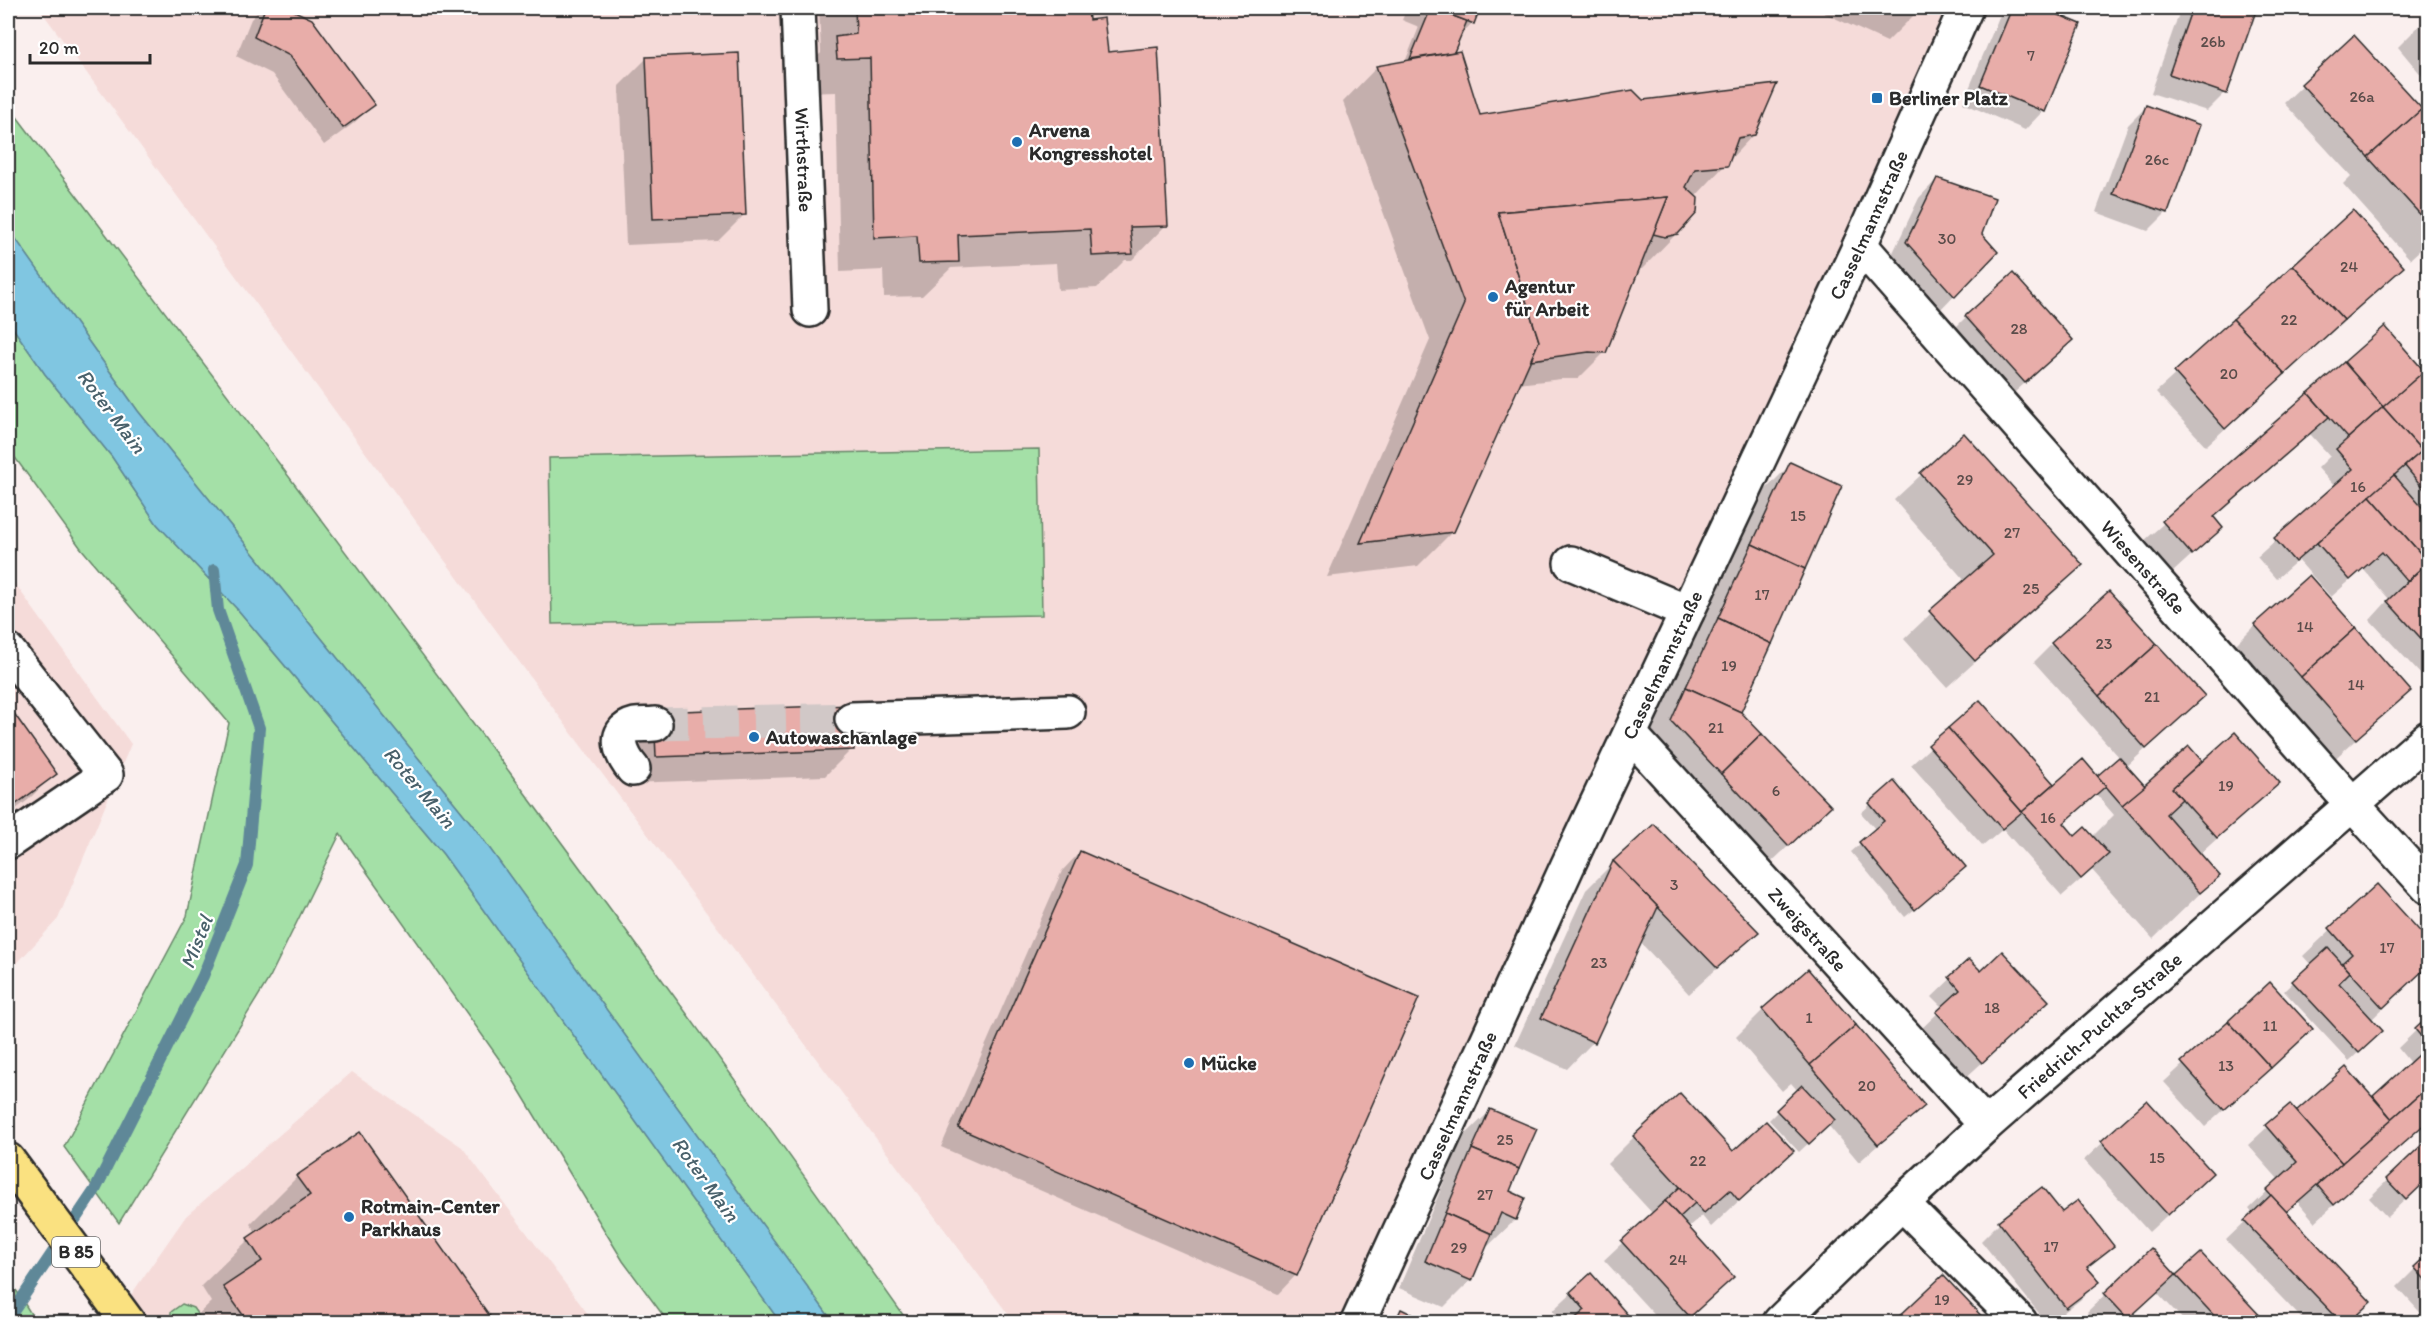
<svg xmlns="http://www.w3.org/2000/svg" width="2436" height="1330" font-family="Itim,sans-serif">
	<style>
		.built { fill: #f5dbd9 }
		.green { fill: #a4e0a7; stroke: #688669; stroke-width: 1.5 }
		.water { fill: #80c6e1; stroke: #5e8898; stroke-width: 1.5 }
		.shadow { fill: #0003; fill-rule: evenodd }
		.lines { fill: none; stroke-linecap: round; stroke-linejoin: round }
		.stream { stroke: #5e8898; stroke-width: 12 }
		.building { fill: #e8ada9; stroke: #2b2b2b; stroke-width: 1.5 }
		.minor-tunnel { stroke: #d1c8c7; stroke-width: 33; stroke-dasharray: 33 16; stroke-linecap: butt }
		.minor-casing { stroke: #2b2b2b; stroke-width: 38 }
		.major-casing { stroke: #2b2b2b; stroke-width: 38 }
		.minor { stroke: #fff; stroke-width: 33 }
		.major { stroke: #fae180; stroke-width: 33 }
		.poi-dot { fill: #1f6fb2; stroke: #fff; stroke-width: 2 }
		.labels { text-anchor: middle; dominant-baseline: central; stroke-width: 4.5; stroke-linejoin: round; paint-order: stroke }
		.number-label { font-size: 16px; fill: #5a4c4a }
		.shield { fill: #fff; stroke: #6b6b6b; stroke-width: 1.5 }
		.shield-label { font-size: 18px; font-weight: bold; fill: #2b2b2b }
		.poi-label { font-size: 20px; font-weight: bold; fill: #2b2b2b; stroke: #fff; text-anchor: start }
		.street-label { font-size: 20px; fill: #2b2b2b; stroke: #fff }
		.water-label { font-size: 21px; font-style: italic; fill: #49616b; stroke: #fff }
	</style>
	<rect width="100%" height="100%" fill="#faefee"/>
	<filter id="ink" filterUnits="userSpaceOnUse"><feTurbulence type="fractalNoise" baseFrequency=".0167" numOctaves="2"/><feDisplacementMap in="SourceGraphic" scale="12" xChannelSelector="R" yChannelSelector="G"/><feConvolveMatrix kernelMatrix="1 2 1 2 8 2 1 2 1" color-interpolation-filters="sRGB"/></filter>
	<g filter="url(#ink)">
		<g class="built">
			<path d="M 39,8 L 1963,8 L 1356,1322 L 1014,1322 L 573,735 Z"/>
			<path d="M 8,574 L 131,744 L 58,919 L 8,973 Z"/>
			<path d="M 352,1072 L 462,1147 L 594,1322 L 112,1322 L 186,1216 Z"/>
		</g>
		<g class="green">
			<path d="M 8,105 C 313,507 617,910 908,1322 L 833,1322 L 474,827 L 138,411 L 8,228 Z"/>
			<path d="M 8,321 L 45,374 L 112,457 L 157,524 L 239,611 L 443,854 L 780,1322 L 668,1322 L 623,1261 L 509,1073 L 340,834 L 270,977 L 119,1223 L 64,1147 L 187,916 L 229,723 L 80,547 L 8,448 Z"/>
			<path d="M 1039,449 L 1042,615 L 552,624 L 549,458 Z"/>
			<path d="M 8,1277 L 36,1322 L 8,1322 Z"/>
			<path d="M 182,1304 L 193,1308 L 203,1322 L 171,1322 L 171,1312 Z"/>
		</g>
		<path class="water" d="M 8,228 L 138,411 L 474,827 L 833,1322 L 780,1322 L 443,854 L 239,611 L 157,524 L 112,457 L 45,374 L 8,321 Z"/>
		<g class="shadow">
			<path d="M 262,8 L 284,8 L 311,20 L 373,104 L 354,123 L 324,145 L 272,74 L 236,56 L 251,19 Z"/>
			<path d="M 819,8 L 1087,8 L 1088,22 L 1106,54 L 1166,225 L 1132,260 L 1125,260 L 1097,288 L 1058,290 L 1056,263 L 951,268 L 922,296 L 884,297 L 883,270 L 840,272 L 836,92 L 803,93 L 801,73 L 821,53 Z"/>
			<path d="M 1407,8 L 1479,8 L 1472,23 L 1458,38 L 1449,55 L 1479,117 L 1643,102 L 1754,134 L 1695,197 L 1677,233 L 1642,269 L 1638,269 L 1605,352 L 1578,379 L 1561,379 L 1518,384 L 1453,531 L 1418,566 L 1327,577 L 1430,340 L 1343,102 L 1377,67 L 1405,62 L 1419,27 L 1402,20 Z"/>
			<path d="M 1813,8 L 1917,8 L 1914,15 L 1887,42 Z"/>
			<path d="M 2008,8 L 2038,8 L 2079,25 L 2043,111 L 2025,130 L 1963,103 L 1999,17 Z"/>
			<path d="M 2181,8 L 2255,8 L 2225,93 L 2207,111 L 2151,93 Z"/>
			<path d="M 2428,17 L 2428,73 L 2423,77 L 2398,47 Z"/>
			<path d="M 646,59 L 745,214 L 718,241 L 626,245 L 619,86 Z"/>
			<path d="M 2303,85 L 2422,111 L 2428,119 L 2428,243 L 2410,259 L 2343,184 L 2351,176 L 2284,103 Z"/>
			<path d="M 2146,107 L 2198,126 L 2166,213 L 2148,231 L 2096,212 L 2128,125 Z"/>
			<path d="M 1937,179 L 1996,252 L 1936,314 L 1889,261 L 1919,198 Z"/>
			<path d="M 2353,212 L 2384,285 L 2206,446 L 2156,392 Z"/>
			<path d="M 1966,317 L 2053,358 L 2006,400 L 1948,335 Z"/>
			<path d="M 2385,328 L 2424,373 L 2428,370 L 2428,447 L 2422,453 L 2428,460 L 2428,504 L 2422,509 L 2428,516 L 2428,672 L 2423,677 L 2370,620 L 2389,599 L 2363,569 L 2331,597 L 2298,560 L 2276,579 L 2257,557 L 2335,487 L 2318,468 L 2330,456 L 2310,434 L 2213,519 L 2221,528 L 2173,572 L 2145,540 Z"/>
			<path d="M 1964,435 L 2081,565 L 2054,592 L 1947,687 L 1904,639 L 1965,581 L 1894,500 Z"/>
			<path d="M 1791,464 L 1739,712 L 1802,833 L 1761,872 L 1644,748 L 1764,491 Z"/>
			<path d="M 2255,625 L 2409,691 L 2328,765 L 2228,652 Z"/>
			<path d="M 2052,644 L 2203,696 L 2126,767 L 2144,788 L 2195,766 L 2278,783 L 2199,855 L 2218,876 L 2153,939 L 2092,870 L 2062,896 L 2003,829 L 1983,846 L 1911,765 L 1980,702 L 2054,786 L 2097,778 L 2120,758 L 2034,662 ZM 2096,794 L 2114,815 L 2092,837 L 2075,838 L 2057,827 Z"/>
			<path d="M 8,708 L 55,773 L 28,800 L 8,815 Z"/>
			<path d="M 655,714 L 852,749 L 825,776 L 629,783 L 628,741 Z"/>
			<path d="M 1894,783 L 1955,876 L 1905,917 L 1851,852 L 1876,830 L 1861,813 Z"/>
			<path d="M 2428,837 L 2428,864 L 2416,850 Z"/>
			<path d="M 1080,852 L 1296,1275 L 1278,1294 L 941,1147 L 1062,871 Z"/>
			<path d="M 1614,862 L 1757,932 L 1689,994 L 1640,942 L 1593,1042 L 1567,1069 L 1515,1045 L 1586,890 Z"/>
			<path d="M 2377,886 L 2428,942 L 2428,965 L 2371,1020 L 2372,1040 L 2349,1061 L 2284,991 L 2311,965 L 2303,956 Z"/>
			<path d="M 1969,961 L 2029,1020 L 1963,1080 L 1919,1031 L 1943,1008 L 1932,997 Z"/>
			<path d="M 1808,971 L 1923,1105 L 1859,1162 L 1828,1125 L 1799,1152 L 1769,1120 L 1798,1091 L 1791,1083 L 1782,1091 L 1736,1037 L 1763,1010 Z"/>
			<path d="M 2270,984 L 2293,1047 L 2205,1127 L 2164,1082 Z"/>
			<path d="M 2428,1019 L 2428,1121 L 2315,1222 L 2298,1202 L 2285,1214 L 2369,1302 L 2348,1322 L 2305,1322 L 2226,1240 L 2253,1214 L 2249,1209 L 2279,1180 L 2248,1145 L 2290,1106 L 2296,1113 L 2372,1098 L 2411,1064 L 2398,1048 Z"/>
			<path d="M 2147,1102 L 2193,1191 L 2149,1232 L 2084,1160 Z"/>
			<path d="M 1490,1111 L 1508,1192 L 1524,1198 L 1515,1220 L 1488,1246 L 1485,1246 L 1471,1280 L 1444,1307 L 1399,1288 L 1463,1137 Z"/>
			<path d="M 360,1134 L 492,1322 L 190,1322 L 211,1302 L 201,1286 L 248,1240 L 257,1233 L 250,1224 L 297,1177 Z"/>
			<path d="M 1634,1137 L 1733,1154 L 1792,1151 L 1711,1227 L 1702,1216 L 1688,1228 L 1714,1295 L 1684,1322 L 1661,1322 L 1604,1260 L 1653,1214 L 1607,1164 Z"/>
			<path d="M 2428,1141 L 2428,1178 L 2387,1217 L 2369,1198 Z"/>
			<path d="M 2042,1189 L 2062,1214 L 2112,1246 L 2087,1269 L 2098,1282 L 2080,1300 L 2051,1322 L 2046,1322 L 1981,1241 L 1999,1223 ZM 2094,1259 L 2094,1263 L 2082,1272 L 2081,1270 Z"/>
			<path d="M 2151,1250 L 2176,1277 L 2201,1255 L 2264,1322 L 2185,1322 L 2157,1292 L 2124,1322 L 2097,1322 L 2087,1312 Z"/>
			<path d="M 2428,1256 L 2428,1321 L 2397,1287 Z"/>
			<path d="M 1591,1275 L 1632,1322 L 1562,1322 L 1552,1311 Z"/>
			<path d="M 1943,1278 L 1985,1322 L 1895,1322 Z"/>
			<path d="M 1401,1311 L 1425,1322 L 1389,1322 Z"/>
			<path d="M 2157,1318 L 2161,1322 L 2152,1322 Z"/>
		</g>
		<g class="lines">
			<path class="stream" d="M 8,1319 L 95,1190 L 203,976 L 247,865 L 259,728 L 218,610 L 214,570"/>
		</g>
		<g class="building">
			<path d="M 265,8 L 288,8 L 312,19 L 375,105 L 343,128 L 290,56 L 254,37 Z"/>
			<path d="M 855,8 L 1088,8 L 1089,20 L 1104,18 L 1108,52 L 1158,47 L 1168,226 L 1130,227 L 1133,254 L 1092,256 L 1090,229 L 958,235 L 959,262 L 919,263 L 917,236 L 874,238 L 870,58 L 837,59 L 835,37 L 856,34 Z"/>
			<path d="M 1431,8 L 1467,21 L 1454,52 L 1410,59 Z"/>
			<path d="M 1433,8 L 1480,8 L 1474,24 Z"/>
			<path d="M 2012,8 L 2042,8 L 2081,24 L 2045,112 L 1980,85 Z"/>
			<path d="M 2192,8 L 2257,8 L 2227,94 L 2169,74 Z"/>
			<path d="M 2354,35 L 2422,109 L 2368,157 L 2301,84 Z"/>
			<path d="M 1460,51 L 1480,115 L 1633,90 L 1643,100 L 1777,84 L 1755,135 L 1738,138 L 1728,166 L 1695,169 L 1686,187 L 1698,198 L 1697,213 L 1678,234 L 1665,237 L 1653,234 L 1668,197 L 1498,212 L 1539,341 L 1454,532 L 1360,543 L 1464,304 L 1376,66 Z"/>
			<path d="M 739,53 L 746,215 L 653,219 L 646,57 Z"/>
			<path d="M 2146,105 L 2200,125 L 2168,213 L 2113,194 Z"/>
			<path d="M 2422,109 L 2428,117 L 2428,223 L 2368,157 Z"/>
			<path d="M 1937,178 L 1995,198 L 1982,234 L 1998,252 L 1955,297 L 1906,242 Z"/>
			<path d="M 1668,197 L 1606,353 L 1589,352 L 1531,360 L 1539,341 L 1498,212 Z"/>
			<path d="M 2353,210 L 2404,267 L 2344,320 L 2293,265 Z"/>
			<path d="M 2293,265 L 2344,320 L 2285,374 L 2233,319 Z"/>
			<path d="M 2013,273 L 2073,340 L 2025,383 L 1965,316 Z"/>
			<path d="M 2233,319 L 2285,374 L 2225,429 L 2174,372 Z"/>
			<path d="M 2385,326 L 2425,372 L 2383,407 L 2344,362 Z"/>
			<path d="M 2344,362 L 2383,407 L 2348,438 L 2308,393 Z"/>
			<path d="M 2428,368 L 2428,445 L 2422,451 L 2383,407 Z"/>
			<path d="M 2308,393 L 2329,417 L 2214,517 L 2223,528 L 2192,555 L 2162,521 Z"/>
			<path d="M 2383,407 L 2422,451 L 2295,562 L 2274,538 L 2353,469 L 2336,449 Z"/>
			<path d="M 1964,433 L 2083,565 L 1975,661 L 1929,611 L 1993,555 L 1920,473 Z"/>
			<path d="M 2422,451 L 2428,458 L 2428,494 L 2405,466 Z"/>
			<path d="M 1790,462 L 1842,486 L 1805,569 L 1752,544 Z"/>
			<path d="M 2394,475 L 2428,514 L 2428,562 L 2370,496 Z"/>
			<path d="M 2370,496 L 2428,562 L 2407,581 L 2382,552 L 2350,580 L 2317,543 Z"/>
			<path d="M 1752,544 L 1805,569 L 1772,644 L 1718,618 Z"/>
			<path d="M 2428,562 L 2428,646 L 2387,601 Z"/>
			<path d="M 2309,575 L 2356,628 L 2301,677 L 2254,624 Z"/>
			<path d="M 2109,591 L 2157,644 L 2099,696 L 2051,643 Z"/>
			<path d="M 1718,618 L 1772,644 L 1741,712 L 1686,687 Z"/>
			<path d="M 2356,628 L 2411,691 L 2356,739 L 2301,677 Z"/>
			<path d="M 2157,644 L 2205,696 L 2146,749 L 2099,696 Z"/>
			<path d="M 1686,687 L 1741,712 L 1762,734 L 1721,774 L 1671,721 Z"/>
			<path d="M 1980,700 L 2054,784 L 2022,812 L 1948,728 Z"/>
			<path d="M 8,705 L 57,774 L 8,810 Z"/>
			<path d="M 852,705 L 854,750 L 656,757 L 654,712 Z"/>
			<path d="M 1948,728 L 2022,812 L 2002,829 L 1928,745 Z"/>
			<path d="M 2235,732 L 2280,783 L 2217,838 L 2172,788 Z"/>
			<path d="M 1762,734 L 1831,806 L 1789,846 L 1721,774 Z"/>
			<path d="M 2189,746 L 2202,761 L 2172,788 L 2182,799 L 2166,814 L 2220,876 L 2200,893 L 2122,805 Z"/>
			<path d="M 2119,757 L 2145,786 L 2122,805 L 2097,776 Z"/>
			<path d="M 2083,759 L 2106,786 L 2064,823 L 2075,836 L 2085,827 L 2109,854 L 2081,879 L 2022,812 Z"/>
			<path d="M 1894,781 L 1966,867 L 1915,910 L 1859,842 L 1884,821 L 1869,803 Z"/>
			<path d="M 1654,824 L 1759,932 L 1717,968 L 1613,861 Z"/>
			<path d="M 1080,851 L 1419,998 L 1297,1276 L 958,1128 Z"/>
			<path d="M 1613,861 L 1658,907 L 1595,1043 L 1541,1018 Z"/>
			<path d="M 2377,884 L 2428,940 L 2428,966 L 2383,1008 L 2342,963 L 2352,954 L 2329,928 Z"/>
			<path d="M 2328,948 L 2350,972 L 2339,983 L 2383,1031 L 2359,1053 L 2292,981 Z"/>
			<path d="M 2002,951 L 2049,1001 L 1982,1063 L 1936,1012 L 1960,990 L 1949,977 L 1969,959 L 1981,971 Z"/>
			<path d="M 1808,969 L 1856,1025 L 1810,1065 L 1762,1009 Z"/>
			<path d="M 2270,982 L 2313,1029 L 2271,1068 L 2228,1021 Z"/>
			<path d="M 2428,1017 L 2428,1045 L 2415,1029 Z"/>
			<path d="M 2228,1021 L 2271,1068 L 2224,1110 L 2181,1062 Z"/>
			<path d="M 1856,1025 L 1925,1106 L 1878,1145 L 1810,1065 Z"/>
			<path d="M 2428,1046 L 2428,1087 L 2392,1119 L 2373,1096 Z"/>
			<path d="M 2346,1067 L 2392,1119 L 2342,1163 L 2296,1111 Z"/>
			<path d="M 1802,1085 L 1835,1120 L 1809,1144 L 1776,1110 Z"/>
			<path d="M 2428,1087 L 2428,1121 L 2334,1205 L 2317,1185 Z"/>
			<path d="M 1680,1093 L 1733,1151 L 1766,1121 L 1794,1151 L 1739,1201 L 1730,1190 L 1704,1213 L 1633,1136 Z"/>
			<path d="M 2147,1100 L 2213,1173 L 2168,1215 L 2101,1141 Z"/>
			<path d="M 2290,1104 L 2342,1163 L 2286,1212 L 2266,1190 L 2297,1162 L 2265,1125 Z"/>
			<path d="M 1490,1109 L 1537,1129 L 1519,1169 L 1472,1149 Z"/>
			<path d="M 360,1132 L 494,1322 L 248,1322 L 223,1287 L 262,1261 L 247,1238 L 310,1195 L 296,1176 Z"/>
			<path d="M 2428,1139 L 2428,1179 L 2406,1200 L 2386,1179 Z"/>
			<path d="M 1472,1149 L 1519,1169 L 1510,1191 L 1525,1198 L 1516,1220 L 1501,1213 L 1492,1234 L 1445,1213 Z"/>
			<path d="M 1680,1187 L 1695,1203 L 1680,1217 L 1665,1201 Z"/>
			<path d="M 2042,1187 L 2062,1212 L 2078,1200 L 2114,1246 L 2087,1267 L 2100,1282 L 2066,1308 L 1998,1221 Z"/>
			<path d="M 2271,1195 L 2371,1302 L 2349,1322 L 2341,1322 L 2244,1221 Z"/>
			<path d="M 1665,1201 L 1734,1277 L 1690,1317 L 1621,1241 Z"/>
			<path d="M 1445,1213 L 1492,1234 L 1472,1281 L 1425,1261 Z"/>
			<path d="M 2151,1248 L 2176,1275 L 2128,1319 L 2104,1293 Z"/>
			<path d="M 2201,1253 L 2266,1322 L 2220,1322 L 2176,1275 Z"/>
			<path d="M 2428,1254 L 2428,1283 L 2414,1267 Z"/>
			<path d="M 1591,1273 L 1634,1322 L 1571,1322 L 1585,1310 L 1570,1292 Z"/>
			<path d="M 1943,1275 L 1987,1322 L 1893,1322 Z"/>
			<path d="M 1401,1309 L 1428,1322 L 1395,1322 Z"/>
		</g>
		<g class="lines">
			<path class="minor-tunnel" d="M 655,724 L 852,719"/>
			<defs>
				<g id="minor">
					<path id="s1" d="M 798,8 L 810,310"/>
					<path id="s2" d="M 1860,245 L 2353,805 L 2428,887"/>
					<path d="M 1571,563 L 1687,612"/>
					<path d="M 8,651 L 106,775 L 8,842"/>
					<path d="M 852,719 L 1068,712"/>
					<path id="s3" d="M 1630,734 L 1986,1125"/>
					<path d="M 633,769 C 622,756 610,731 635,725 C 641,724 649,725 655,724"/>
					<path d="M 1902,1203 L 2020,1322"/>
					<path id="s4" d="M 1358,1322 L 1567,867 L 1860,245 L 1966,8"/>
					<path id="s5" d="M 1780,1322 L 1902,1203 L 1986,1125 L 2428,738"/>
				</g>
				<path id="major" d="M 8,1160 L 128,1322"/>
			</defs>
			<use href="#minor" class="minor-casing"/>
			<use href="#major" class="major-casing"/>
			<use href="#minor" class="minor"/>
			<use href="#major" class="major"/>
		</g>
	</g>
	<g class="poi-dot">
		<rect x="1871" y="92" width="12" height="12" rx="3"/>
		<circle cx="1017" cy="142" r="6"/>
		<circle cx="1493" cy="297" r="6"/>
		<circle cx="754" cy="737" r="6"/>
		<circle cx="1189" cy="1063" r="6"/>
		<circle cx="349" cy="1217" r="6"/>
	</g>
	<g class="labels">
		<g class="number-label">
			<text x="2213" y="41">26b</text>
			<text x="2031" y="55">7</text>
			<text x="2362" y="96">26a</text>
			<text x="2157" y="159">26c</text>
			<text x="1947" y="238">30</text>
			<text x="2349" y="266">24</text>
			<text x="2289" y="319">22</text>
			<text x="2019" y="328">28</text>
			<text x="2229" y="373">20</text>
			<text x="1965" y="479">29</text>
			<text x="2358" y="486">16</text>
			<text x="1798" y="515">15</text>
			<text x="2012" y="532">27</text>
			<text x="2031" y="588">25</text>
			<text x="1762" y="594">17</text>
			<text x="2305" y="626">14</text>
			<text x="2104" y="643">23</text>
			<text x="1729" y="665">19</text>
			<text x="2356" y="684">14</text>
			<text x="2152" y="696">21</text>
			<text x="1716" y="727">21</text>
			<text x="2226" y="785">19</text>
			<text x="1776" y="790">6</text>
			<text x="2048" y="817">16</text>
			<text x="1674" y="884">3</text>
			<text x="2387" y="947">17</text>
			<text x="1599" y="962">23</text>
			<text x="1992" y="1007">18</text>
			<text x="1809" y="1017">1</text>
			<text x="2270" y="1025">11</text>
			<text x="2226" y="1065">13</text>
			<text x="1867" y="1085">20</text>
			<text x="1505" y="1139">25</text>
			<text x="2157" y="1157">15</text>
			<text x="1698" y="1160">22</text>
			<text x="1485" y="1194">27</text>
			<text x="2051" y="1246">17</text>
			<text x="1459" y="1247">29</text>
			<text x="1678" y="1259">24</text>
			<text x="1942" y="1299">19</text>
		</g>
		<rect class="shield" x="52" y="1237" width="48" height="30" rx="4.5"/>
		<g class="shield-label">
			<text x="76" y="1252">B 85</text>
		</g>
		<g class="poi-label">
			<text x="1889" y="98">Berliner Platz</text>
			<text x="1029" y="130">Arvena<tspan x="1029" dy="23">Kongresshotel</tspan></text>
			<text x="1505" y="286">Agentur<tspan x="1505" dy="23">für Arbeit</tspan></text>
			<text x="766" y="737">Autowaschanlage</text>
			<text x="1201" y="1063">Mücke</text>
			<text x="361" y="1206">Rotmain-Center<tspan x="361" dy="23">Parkhaus</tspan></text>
		</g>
		<g class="street-label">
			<text stroke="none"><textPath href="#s1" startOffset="152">Wirthstraße</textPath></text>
			<text stroke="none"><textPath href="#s4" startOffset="1210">Casselmannstraße</textPath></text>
			<text stroke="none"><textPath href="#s2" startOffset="429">Wiesenstraße</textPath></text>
			<text stroke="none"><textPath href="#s4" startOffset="724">Casselmannstraße</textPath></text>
			<text stroke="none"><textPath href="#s3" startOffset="264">Zweigstraße</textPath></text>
			<text stroke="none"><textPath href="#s5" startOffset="436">Friedrich-Puchta-Straße</textPath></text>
			<text stroke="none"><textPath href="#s4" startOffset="238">Casselmannstraße</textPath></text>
		</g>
		<g class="water-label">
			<text transform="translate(112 411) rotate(53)">Roter Main</text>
			<text transform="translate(420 787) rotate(50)">Roter Main</text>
			<text transform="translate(196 942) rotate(-68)">Mistel</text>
			<text transform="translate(706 1179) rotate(54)">Roter Main</text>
		</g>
	</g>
	<rect width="2436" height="1330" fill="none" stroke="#fff" stroke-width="30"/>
	<rect x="15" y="15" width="2406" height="1300" fill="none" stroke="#2b2b2b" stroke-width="2" filter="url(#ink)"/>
	<path d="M30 54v9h120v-9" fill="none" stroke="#2b2b2b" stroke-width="3"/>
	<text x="39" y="54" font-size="18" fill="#2b2b2b" stroke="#ffffff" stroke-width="4.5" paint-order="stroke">20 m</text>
</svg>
